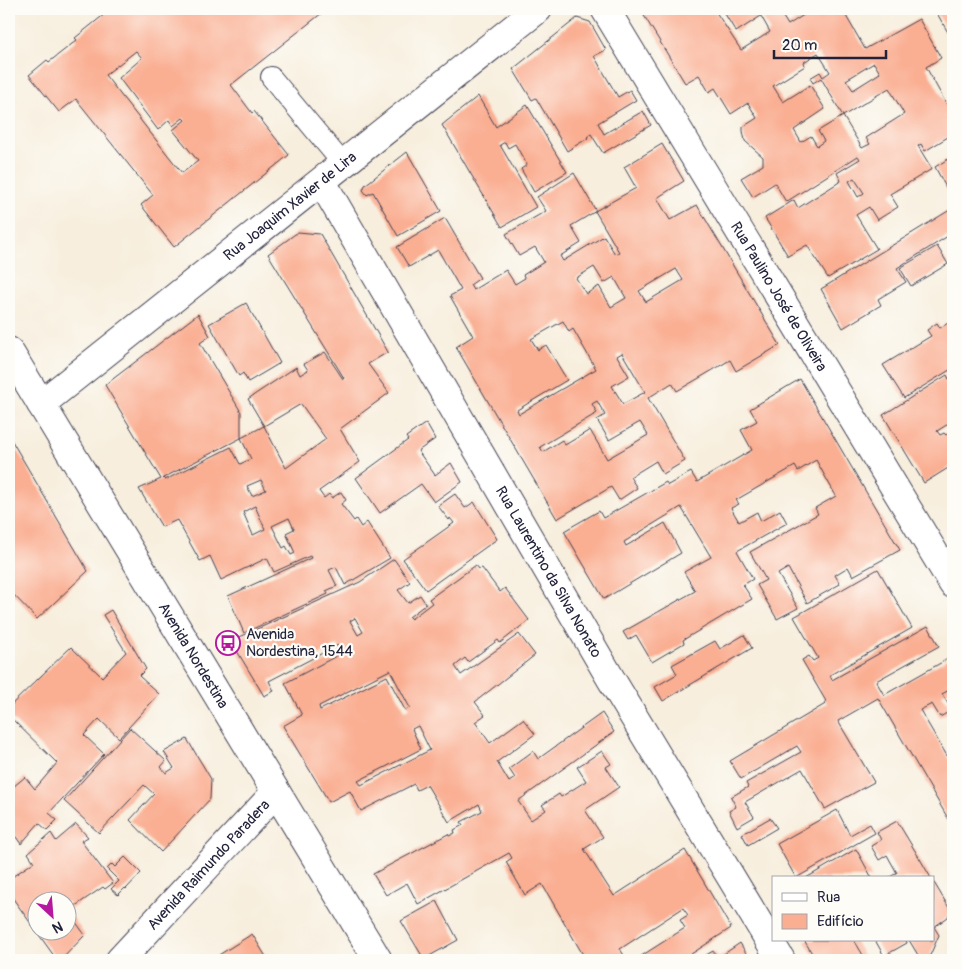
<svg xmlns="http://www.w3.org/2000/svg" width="962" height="969" font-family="Pangolin,sans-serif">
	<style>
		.building { fill: #faae92; fill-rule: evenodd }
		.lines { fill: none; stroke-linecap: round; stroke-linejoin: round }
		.lane-casing { stroke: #424153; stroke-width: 22 }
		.street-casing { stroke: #424153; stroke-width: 30 }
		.secondary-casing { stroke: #424153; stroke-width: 30 }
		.lane { stroke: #fff; stroke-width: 20 }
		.street { stroke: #fff; stroke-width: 28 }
		.secondary { stroke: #fff; stroke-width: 28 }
		.labels { text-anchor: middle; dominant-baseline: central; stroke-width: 4.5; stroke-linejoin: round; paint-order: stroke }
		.street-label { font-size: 15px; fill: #22223b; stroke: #fdfcf7 }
		.poi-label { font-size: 15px; fill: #22223b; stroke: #fdfcf7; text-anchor: start }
	</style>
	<rect width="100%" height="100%" fill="#fdfcf7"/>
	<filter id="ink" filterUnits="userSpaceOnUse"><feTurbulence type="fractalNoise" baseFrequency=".02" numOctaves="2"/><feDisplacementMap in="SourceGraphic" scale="10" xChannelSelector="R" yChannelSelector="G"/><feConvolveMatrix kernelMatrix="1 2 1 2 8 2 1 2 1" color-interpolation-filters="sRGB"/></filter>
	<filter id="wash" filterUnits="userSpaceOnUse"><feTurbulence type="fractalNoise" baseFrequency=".0096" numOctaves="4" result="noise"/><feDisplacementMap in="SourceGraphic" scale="20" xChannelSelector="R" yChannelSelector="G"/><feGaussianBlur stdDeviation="1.12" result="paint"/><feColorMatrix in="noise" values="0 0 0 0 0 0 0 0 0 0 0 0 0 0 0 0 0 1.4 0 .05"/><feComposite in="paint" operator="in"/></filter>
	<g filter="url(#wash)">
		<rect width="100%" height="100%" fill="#f7eedd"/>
		<g id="blocks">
			<g class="building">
				<path d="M 111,9 L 327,9 L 231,85 L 252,113 L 254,111 L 289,155 L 174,247 L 141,205 L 153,195 L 76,99 L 59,112 L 29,75 L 47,60 L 49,62 L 77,40 L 75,38 ZM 136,51 L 142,58 L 119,78 L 158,130 L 169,120 L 173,126 L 183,118 L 185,120 L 173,130 L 198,161 L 182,173 L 105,75 Z"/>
				<path d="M 640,9 L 714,9 L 741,50 L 770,32 L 761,16 L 736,32 L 722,9 L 778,9 L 788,25 L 813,9 L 842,9 L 865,49 L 919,19 L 941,58 L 926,67 L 948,107 L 953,104 L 953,134 L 925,151 L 921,144 L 918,146 L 932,169 L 890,194 L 898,207 L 877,220 L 869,207 L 856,215 L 877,249 L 828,278 L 807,245 L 788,256 L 765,218 L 794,200 L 798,208 L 841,181 L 837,173 L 860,159 L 858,156 L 786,202 L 775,183 L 753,197 L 741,178 L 763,165 L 763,157 L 745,141 L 743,131 L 743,127 L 757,118 L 748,103 L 731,114 L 715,88 L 709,92 L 699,75 L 685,83 ZM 818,53 L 830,72 L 823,77 L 820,72 L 810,78 L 813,83 L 821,78 L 843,116 L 889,88 L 904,114 L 866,138 L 870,144 L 862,148 L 843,116 L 818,131 L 824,141 L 817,146 L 811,136 L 801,142 L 794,130 L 825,109 L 810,85 L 783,102 L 773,86 L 805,66 L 804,62 ZM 874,63 L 880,73 L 853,90 L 846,80 ZM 854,178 L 864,193 L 858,197 L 849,181 Z"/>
				<path d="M 937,9 L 953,9 L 953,41 L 935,10 Z"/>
				<path d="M 577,18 L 590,22 L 606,50 L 594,56 L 618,97 L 630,90 L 636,100 L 598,123 L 604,134 L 643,111 L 651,125 L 603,153 L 591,134 L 587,137 L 588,138 L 567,151 L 536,98 L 532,100 L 513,69 Z"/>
				<path d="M 478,96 L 496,127 L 527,105 L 567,172 L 534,192 L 521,169 L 527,165 L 515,144 L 508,148 L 505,142 L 500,145 L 536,207 L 502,227 L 442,125 Z"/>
				<path d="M 662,144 L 684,181 L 657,198 L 670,220 L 697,205 L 780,345 L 736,371 L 730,360 L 677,391 L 672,383 L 648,398 L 685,461 L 663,474 L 656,461 L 630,477 L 637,488 L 619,500 L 611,487 L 557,519 L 456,347 L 473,336 L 450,296 L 461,290 L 438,250 L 409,267 L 397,247 L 445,218 L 480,278 L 470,285 L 473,290 L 506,270 L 515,284 L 525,278 L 523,275 L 544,262 L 535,247 L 519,256 L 506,234 L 546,211 L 537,197 L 574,173 L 596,211 L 571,226 L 581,243 L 560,256 L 563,261 L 604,236 L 615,254 L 619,252 L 595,211 L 636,188 L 624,167 ZM 594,267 L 604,283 L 614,277 L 626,298 L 611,307 L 599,286 L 586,294 L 576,278 ZM 676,269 L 683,280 L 646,302 L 639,291 ZM 563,321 L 569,332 L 573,329 L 596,369 L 519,414 L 517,410 L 567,380 L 546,345 L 538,350 L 531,339 ZM 622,353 L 645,392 L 623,404 L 612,386 L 629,376 L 617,356 ZM 597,401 L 605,415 L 597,420 L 609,440 L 640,422 L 648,435 L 607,459 L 590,430 L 565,445 L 562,440 L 543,452 L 540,447 L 597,413 L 592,404 Z"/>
				<path d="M 407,152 L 441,211 L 398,236 L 373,192 L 367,195 L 363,190 L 365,185 Z"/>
				<path d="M 953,156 L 953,178 L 951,179 L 953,188 L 948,191 L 935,167 Z"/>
				<path d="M 953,208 L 953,244 L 948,236 L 897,268 L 906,282 L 878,299 L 881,305 L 843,328 L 821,289 Z"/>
				<path d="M 298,232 L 320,234 L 388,352 L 368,364 L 389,393 L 340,429 L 360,462 L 319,491 L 324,498 L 329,494 L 332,498 L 341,492 L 346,500 L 341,504 L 354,521 L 356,519 L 361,527 L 367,522 L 390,558 L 345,585 L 336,567 L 329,570 L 337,586 L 326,591 L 328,594 L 244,633 L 228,596 L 311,558 L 310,556 L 274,572 L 267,558 L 221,580 L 210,556 L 200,561 L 177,520 L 162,527 L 139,489 L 161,479 L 105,385 L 198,314 L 210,336 L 200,343 L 241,412 L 241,438 L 163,478 L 165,480 L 231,447 L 240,464 L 251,459 L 241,438 L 264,426 L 286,468 L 326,439 L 301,404 L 264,426 L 248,399 L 296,367 L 300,375 L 308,370 L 304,364 L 325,352 L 343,379 L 344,378 L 268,254 ZM 261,480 L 266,490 L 252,496 L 247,486 ZM 255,506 L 265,529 L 253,535 L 243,512 ZM 289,518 L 294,529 L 286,533 L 295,553 L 291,555 L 286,546 L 283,548 L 272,526 Z"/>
				<path d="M 937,246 L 948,264 L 911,286 L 900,268 Z"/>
				<path d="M 246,303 L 280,363 L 248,382 L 243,373 L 239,376 L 209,324 Z"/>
				<path d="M 953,320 L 953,368 L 904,398 L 883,365 L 931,336 L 927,330 L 937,323 L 940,328 Z"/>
				<path d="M 947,375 L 949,379 L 953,376 L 953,421 L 937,431 L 940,435 L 944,433 L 946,435 L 953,430 L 953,465 L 924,483 L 883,415 Z"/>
				<path d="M 800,379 L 900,550 L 853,576 L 848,567 L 835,575 L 840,584 L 807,603 L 788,568 L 778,574 L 798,608 L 777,619 L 757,585 L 766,580 L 750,552 L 818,514 L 815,508 L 836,496 L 816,460 L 798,471 L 795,466 L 736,500 L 739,504 L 731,508 L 739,522 L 757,512 L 761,521 L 780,510 L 787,523 L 737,551 L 753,579 L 743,585 L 752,599 L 683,640 L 684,643 L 652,662 L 636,635 L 628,640 L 623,632 L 695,591 L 684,572 L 711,557 L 681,507 L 624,542 L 626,546 L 665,523 L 681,553 L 604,599 L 564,531 L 599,511 L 603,518 L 666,482 L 668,485 L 691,472 L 697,482 L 752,450 L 741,430 L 757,421 L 750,409 Z"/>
				<path d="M 426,423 L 435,439 L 418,451 L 435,475 L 451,463 L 462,482 L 434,502 L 421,484 L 380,513 L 356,478 L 408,440 L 406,437 Z"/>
				<path d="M 9,436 L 88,571 L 37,619 L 9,590 Z"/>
				<path d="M 455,494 L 465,508 L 474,502 L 497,539 L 426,590 L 403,559 L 454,523 L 450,518 L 449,520 L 438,506 Z"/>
				<path d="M 394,559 L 410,582 L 398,590 L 408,603 L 420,595 L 426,604 L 409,617 L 411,619 L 432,603 L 429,599 L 476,565 L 479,569 L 482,568 L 500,592 L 505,588 L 529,620 L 500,643 L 498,640 L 468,662 L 465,658 L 455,666 L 461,675 L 519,634 L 535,655 L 475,702 L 485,715 L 475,722 L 490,743 L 523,719 L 535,734 L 497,762 L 509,782 L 515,778 L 509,769 L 533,751 L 538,759 L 602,713 L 614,732 L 518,801 L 531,820 L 546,810 L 542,805 L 559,794 L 561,797 L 586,781 L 577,767 L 602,751 L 611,764 L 606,767 L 619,787 L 585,810 L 603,837 L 584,849 L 614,896 L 685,850 L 731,928 L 682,960 L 635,960 L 685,928 L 680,920 L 688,915 L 683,908 L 620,949 L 627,960 L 586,960 L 542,884 L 525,895 L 506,862 L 512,858 L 509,853 L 418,904 L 407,883 L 386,895 L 373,874 L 448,834 L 449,836 L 455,833 L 454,830 L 463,825 L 461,822 L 482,811 L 479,804 L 449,822 L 427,785 L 417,790 L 414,784 L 361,811 L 350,791 L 329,802 L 283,726 L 302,715 L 285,683 L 342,653 L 338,645 L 269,681 L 274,691 L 264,696 L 231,641 L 360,582 ZM 355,618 L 363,632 L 358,635 L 350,621 ZM 390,670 L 410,708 L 405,710 L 387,676 L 320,710 L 319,706 ZM 418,726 L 430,750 L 361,785 L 358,781 L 421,749 L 412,729 Z"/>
				<path d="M 878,569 L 912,628 L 830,675 L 832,680 L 928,626 L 939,646 L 876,681 L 884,695 L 953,656 L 953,688 L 942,694 L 952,710 L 940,717 L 932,704 L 920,710 L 953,766 L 953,827 L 878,698 L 838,721 L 874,782 L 825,809 L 802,769 L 745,802 L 754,817 L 737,827 L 729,811 L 736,807 L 731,797 L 748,787 L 746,783 L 801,752 L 797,746 L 741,779 L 730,761 L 827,703 L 802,660 L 809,656 L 813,661 L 818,658 L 794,617 Z"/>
				<path d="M 111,610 L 146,669 L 139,676 L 159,694 L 119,738 L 99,719 L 84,735 L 104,754 L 49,813 L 57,820 L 47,830 L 39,823 L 21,844 L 9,827 L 9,782 L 13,787 L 25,777 L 35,789 L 57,763 L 9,716 L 9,707 L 71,647 L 102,677 L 126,652 L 103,615 Z"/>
				<path d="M 744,635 L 752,648 L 663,701 L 655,687 L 677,674 L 672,665 L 715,641 L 720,649 Z"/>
				<path d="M 130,728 L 166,761 L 161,767 L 166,773 L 174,768 L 164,752 L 187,739 L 211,779 L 210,799 L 161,852 L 130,820 L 154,794 L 144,785 L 99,833 L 64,801 Z"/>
				<path d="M 837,810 L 850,835 L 870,824 L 875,833 L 796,878 L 777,844 Z"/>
				<path d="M 770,818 L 777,828 L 748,845 L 742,834 Z"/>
				<path d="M 897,821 L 920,859 L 931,878 L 888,878 L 897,873 L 887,855 L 879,860 L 871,846 L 881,840 L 877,832 Z"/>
				<path d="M 76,824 L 88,837 L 81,841 L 113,883 L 105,889 L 103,887 L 68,911 L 85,935 L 61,960 L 57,960 L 9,893 L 9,879 L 34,862 L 28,853 L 51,833 L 56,841 ZM 38,902 L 68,902 L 68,932 L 38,932 Z"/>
				<path d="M 856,849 L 872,878 L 806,878 Z"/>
				<path d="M 125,857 L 141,873 L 126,889 L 125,888 L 118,895 L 111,889 L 119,881 L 107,869 L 112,864 L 115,867 Z"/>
				<path d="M 933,881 L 951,911 L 948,917 L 934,927 L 939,935 L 928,960 L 921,960 L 909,940 L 933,940 Z"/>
				<path d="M 437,901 L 458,940 L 424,959 L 401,921 Z"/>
				<path d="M 252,934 L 268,960 L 211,960 Z"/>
				<path d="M 804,940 L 854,940 L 866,960 L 816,960 Z"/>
				<path d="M 875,940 L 906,940 L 907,943 L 884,956 Z"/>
				<path d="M 740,943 L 750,960 L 698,960 L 713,951 L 718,958 Z"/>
			</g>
		</g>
	</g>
	<g filter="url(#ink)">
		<use href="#blocks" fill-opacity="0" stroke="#424153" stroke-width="1"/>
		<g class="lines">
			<defs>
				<path id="lane" d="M 271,77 L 343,164"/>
				<g id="street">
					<path id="s1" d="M 605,9 L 953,584"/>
					<path id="s2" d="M 322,182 L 611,679 L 781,960"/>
					<path id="s3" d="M 41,404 L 538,9"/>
					<path id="s4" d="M 120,960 L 276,792"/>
				</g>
				<g id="secondary">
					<path id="s5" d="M 9,351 L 378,960"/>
				</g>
			</defs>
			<use href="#lane" class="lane-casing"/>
			<use href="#street" class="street-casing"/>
			<use href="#secondary" class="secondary-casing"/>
			<use href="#lane" class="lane"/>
			<use href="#street" class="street"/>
			<use href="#secondary" class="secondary"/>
		</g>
	</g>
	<defs>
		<symbol id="bus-ring" viewBox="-11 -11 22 22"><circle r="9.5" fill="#fdfcf7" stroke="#b5179e" stroke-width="1.5"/><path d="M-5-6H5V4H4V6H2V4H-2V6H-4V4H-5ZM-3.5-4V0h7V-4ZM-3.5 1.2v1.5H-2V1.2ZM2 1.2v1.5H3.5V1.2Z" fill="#b5179e"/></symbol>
	</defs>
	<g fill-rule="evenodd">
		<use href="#bus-ring" x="214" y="629" width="28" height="28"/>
	</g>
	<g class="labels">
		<g class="street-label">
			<text stroke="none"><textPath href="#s3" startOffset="318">Rua Joaquim Xavier de Lira</textPath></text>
			<text stroke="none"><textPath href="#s1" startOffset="336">Rua Paulino José de Oliveira</textPath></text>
			<text stroke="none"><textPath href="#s2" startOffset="451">Rua Laurentino da Silva Nonato</textPath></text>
			<text stroke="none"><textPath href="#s5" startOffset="356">Avenida Nordestina</textPath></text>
			<text stroke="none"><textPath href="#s4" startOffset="130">Avenida Raimundo Paradera</textPath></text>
		</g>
		<g class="poi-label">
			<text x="246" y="634">Avenida<tspan x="246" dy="17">Nordestina, 1544</tspan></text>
		</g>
	</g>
	<rect width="962" height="969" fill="none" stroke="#fdfcf7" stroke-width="30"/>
	<rect x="772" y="876" width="162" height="65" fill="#fdfcf7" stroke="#a5a5ac"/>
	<rect x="782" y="893" width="25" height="8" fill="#ffffff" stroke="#a5a5ac"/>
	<text x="817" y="902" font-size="15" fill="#22223b">Rua</text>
	<rect x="782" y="914" width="25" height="15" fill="#faae92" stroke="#a5a5ac"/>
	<text x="817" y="926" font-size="15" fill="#22223b">Edifício</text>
	<g transform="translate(52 916) rotate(154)"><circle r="24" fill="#fdfcf7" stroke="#a5a5ac"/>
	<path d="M0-4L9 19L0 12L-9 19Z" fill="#b5179e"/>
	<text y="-8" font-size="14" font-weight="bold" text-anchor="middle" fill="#22223b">N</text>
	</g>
	<path d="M774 50v8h112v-8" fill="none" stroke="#22223b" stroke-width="2.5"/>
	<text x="782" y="50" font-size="15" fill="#22223b" stroke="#fdfcf7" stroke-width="4" paint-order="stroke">20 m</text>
</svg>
